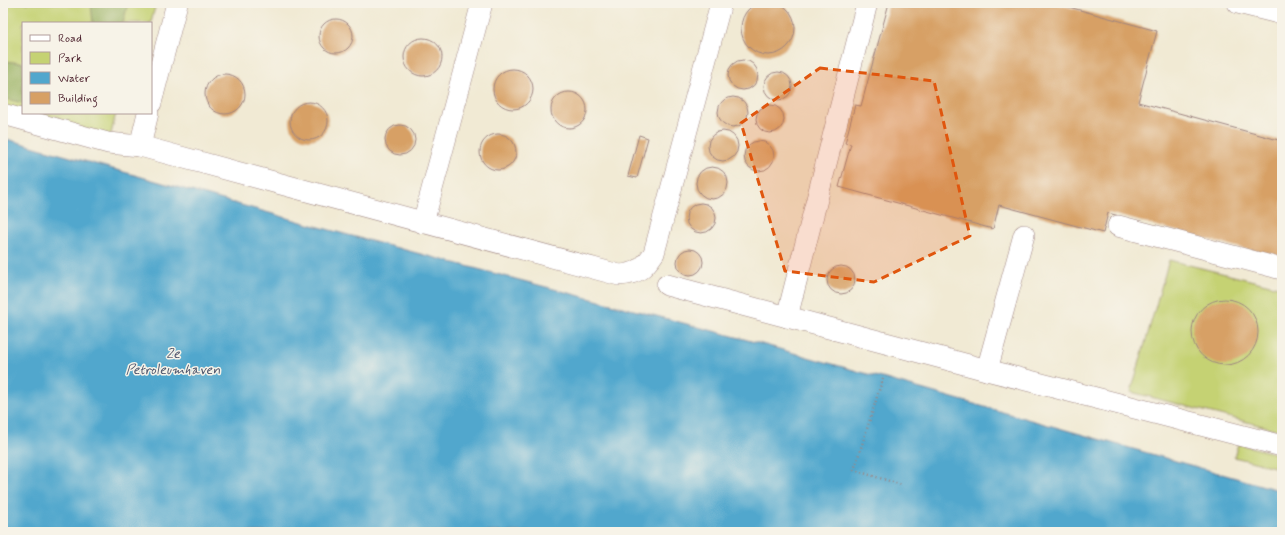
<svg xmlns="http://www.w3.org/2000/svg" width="1285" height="535" font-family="Mynerve,sans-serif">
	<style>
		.green { fill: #c5d273; stroke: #88784f }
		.forest { fill: #9cb465; stroke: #736a48 }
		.water { fill: #51a7cd; stroke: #4e637c }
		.building { fill: #d7a065 }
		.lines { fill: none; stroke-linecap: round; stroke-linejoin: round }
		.minor-casing { stroke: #9e8480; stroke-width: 22 }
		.path { stroke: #9e8480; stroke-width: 2.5; stroke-dasharray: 1 3; stroke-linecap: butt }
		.minor { stroke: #fff; stroke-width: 21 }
		.marked { fill: #e0560e; fill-opacity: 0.2; stroke: #e0560e; stroke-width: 3; stroke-dasharray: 8 5; stroke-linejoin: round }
		.labels { text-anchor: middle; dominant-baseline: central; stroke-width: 3; stroke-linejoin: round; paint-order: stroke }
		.water-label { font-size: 14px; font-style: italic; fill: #4d556c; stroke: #f7f3e8 }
	</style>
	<rect width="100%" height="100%" fill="#f7f3e8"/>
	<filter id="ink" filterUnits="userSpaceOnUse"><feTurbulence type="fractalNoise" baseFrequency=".025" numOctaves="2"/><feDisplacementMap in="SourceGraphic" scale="8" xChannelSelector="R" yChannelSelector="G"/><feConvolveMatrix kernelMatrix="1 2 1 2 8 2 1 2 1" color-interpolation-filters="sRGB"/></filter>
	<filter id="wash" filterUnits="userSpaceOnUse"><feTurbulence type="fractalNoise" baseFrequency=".012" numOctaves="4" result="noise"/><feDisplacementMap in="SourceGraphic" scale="16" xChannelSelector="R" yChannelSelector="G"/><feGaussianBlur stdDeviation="0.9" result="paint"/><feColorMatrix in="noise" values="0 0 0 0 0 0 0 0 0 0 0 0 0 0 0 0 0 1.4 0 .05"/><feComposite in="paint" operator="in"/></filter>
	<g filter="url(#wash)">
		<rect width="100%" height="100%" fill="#f1ead4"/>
		<g class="green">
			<path d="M 3,3 L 156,3 L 151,23 L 23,23 L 23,113 L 116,113 L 110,138 L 3,109 Z"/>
			<path d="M 1169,260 L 1282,288 L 1282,431 L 1131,392 Z"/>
			<path d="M 1238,444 L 1282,455 L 1282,469 L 1234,457 Z"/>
		</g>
		<g class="forest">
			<path d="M 91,3 L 128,3 L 123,23 L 93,23 Z"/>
			<path d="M 3,61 L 23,63 L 23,103 L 3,98 Z"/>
		</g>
		<path class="water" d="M 3,138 L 337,232 L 744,339 L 1282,491 L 1282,532 L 3,532 Z"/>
		<g id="blocks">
			<g class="building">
				<circle cx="768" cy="28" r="27"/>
				<path d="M 889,3 L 1054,3 L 1157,31 L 1138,102 L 1282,141 L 1282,259 L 1108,213 L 1103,233 L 999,205 L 993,229 L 839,187 L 851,144 L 845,143 L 855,105 L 861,106 Z"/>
				<circle cx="336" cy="36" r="17"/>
				<circle cx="423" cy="57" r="19"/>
				<circle cx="743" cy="75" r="15"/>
				<circle cx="513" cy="89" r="20"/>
				<circle cx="778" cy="86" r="14"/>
				<circle cx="225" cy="94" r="20"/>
				<circle cx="569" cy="110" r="18"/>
				<circle cx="733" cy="112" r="15"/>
				<circle cx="309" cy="121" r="19"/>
				<circle cx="770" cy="119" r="14"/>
				<circle cx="400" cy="140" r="15"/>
				<circle cx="723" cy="146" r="15"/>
				<circle cx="498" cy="152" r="18"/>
				<path d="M 639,135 L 648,138 L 637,178 L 628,176 Z"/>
				<circle cx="759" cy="156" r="15"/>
				<circle cx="712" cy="183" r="16"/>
				<circle cx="701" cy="218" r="15"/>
				<circle cx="690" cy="262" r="13"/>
				<circle cx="841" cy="280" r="14"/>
				<circle cx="1225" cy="332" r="33"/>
			</g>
		</g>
	</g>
	<g filter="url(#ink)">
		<use href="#blocks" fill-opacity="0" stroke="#9e8480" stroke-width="1"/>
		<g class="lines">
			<defs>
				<g id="minor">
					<path d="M 1238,3 L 1282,14"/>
					<path d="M 151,103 L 177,3"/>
					<path d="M 3,114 L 108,143 L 140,146 L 619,275 C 638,274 644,268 654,253 L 721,3"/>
					<path d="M 140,146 L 148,113"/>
					<path d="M 423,223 L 482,3"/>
					<path d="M 1118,226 L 1282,269"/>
					<path d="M 667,285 L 987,370 L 1282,446"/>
					<path d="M 787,317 L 867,3"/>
					<path d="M 987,370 L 1024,235"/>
				</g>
			</defs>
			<use href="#minor" class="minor-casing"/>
			<path class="path" d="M 883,378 L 854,470 L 902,485"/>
			<use href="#minor" class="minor"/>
		</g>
	</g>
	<path class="marked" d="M 820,68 L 934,81 L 970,236 L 874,282 L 785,271 L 741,123 Z"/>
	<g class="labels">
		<g class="water-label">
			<text x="173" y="354">2e<tspan x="173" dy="16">Petroleumhaven</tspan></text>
		</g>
	</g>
	<rect width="1285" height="535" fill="none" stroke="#f7f3e8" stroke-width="16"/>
	<rect x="22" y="22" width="130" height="92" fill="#f7f3e8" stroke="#b29e9c"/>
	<rect x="30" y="35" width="20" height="6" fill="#ffffff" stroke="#b29e9c"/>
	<text x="58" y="42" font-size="12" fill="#4a1f2b">Road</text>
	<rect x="30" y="52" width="20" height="12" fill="#c5d273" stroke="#b29e9c"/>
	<text x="58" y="62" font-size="12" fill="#4a1f2b">Park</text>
	<rect x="30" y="72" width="20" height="12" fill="#51a7cd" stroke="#b29e9c"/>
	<text x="58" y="82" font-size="12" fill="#4a1f2b">Water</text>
	<rect x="30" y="92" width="20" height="12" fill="#d7a065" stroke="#b29e9c"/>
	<text x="58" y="102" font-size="12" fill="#4a1f2b">Building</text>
</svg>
